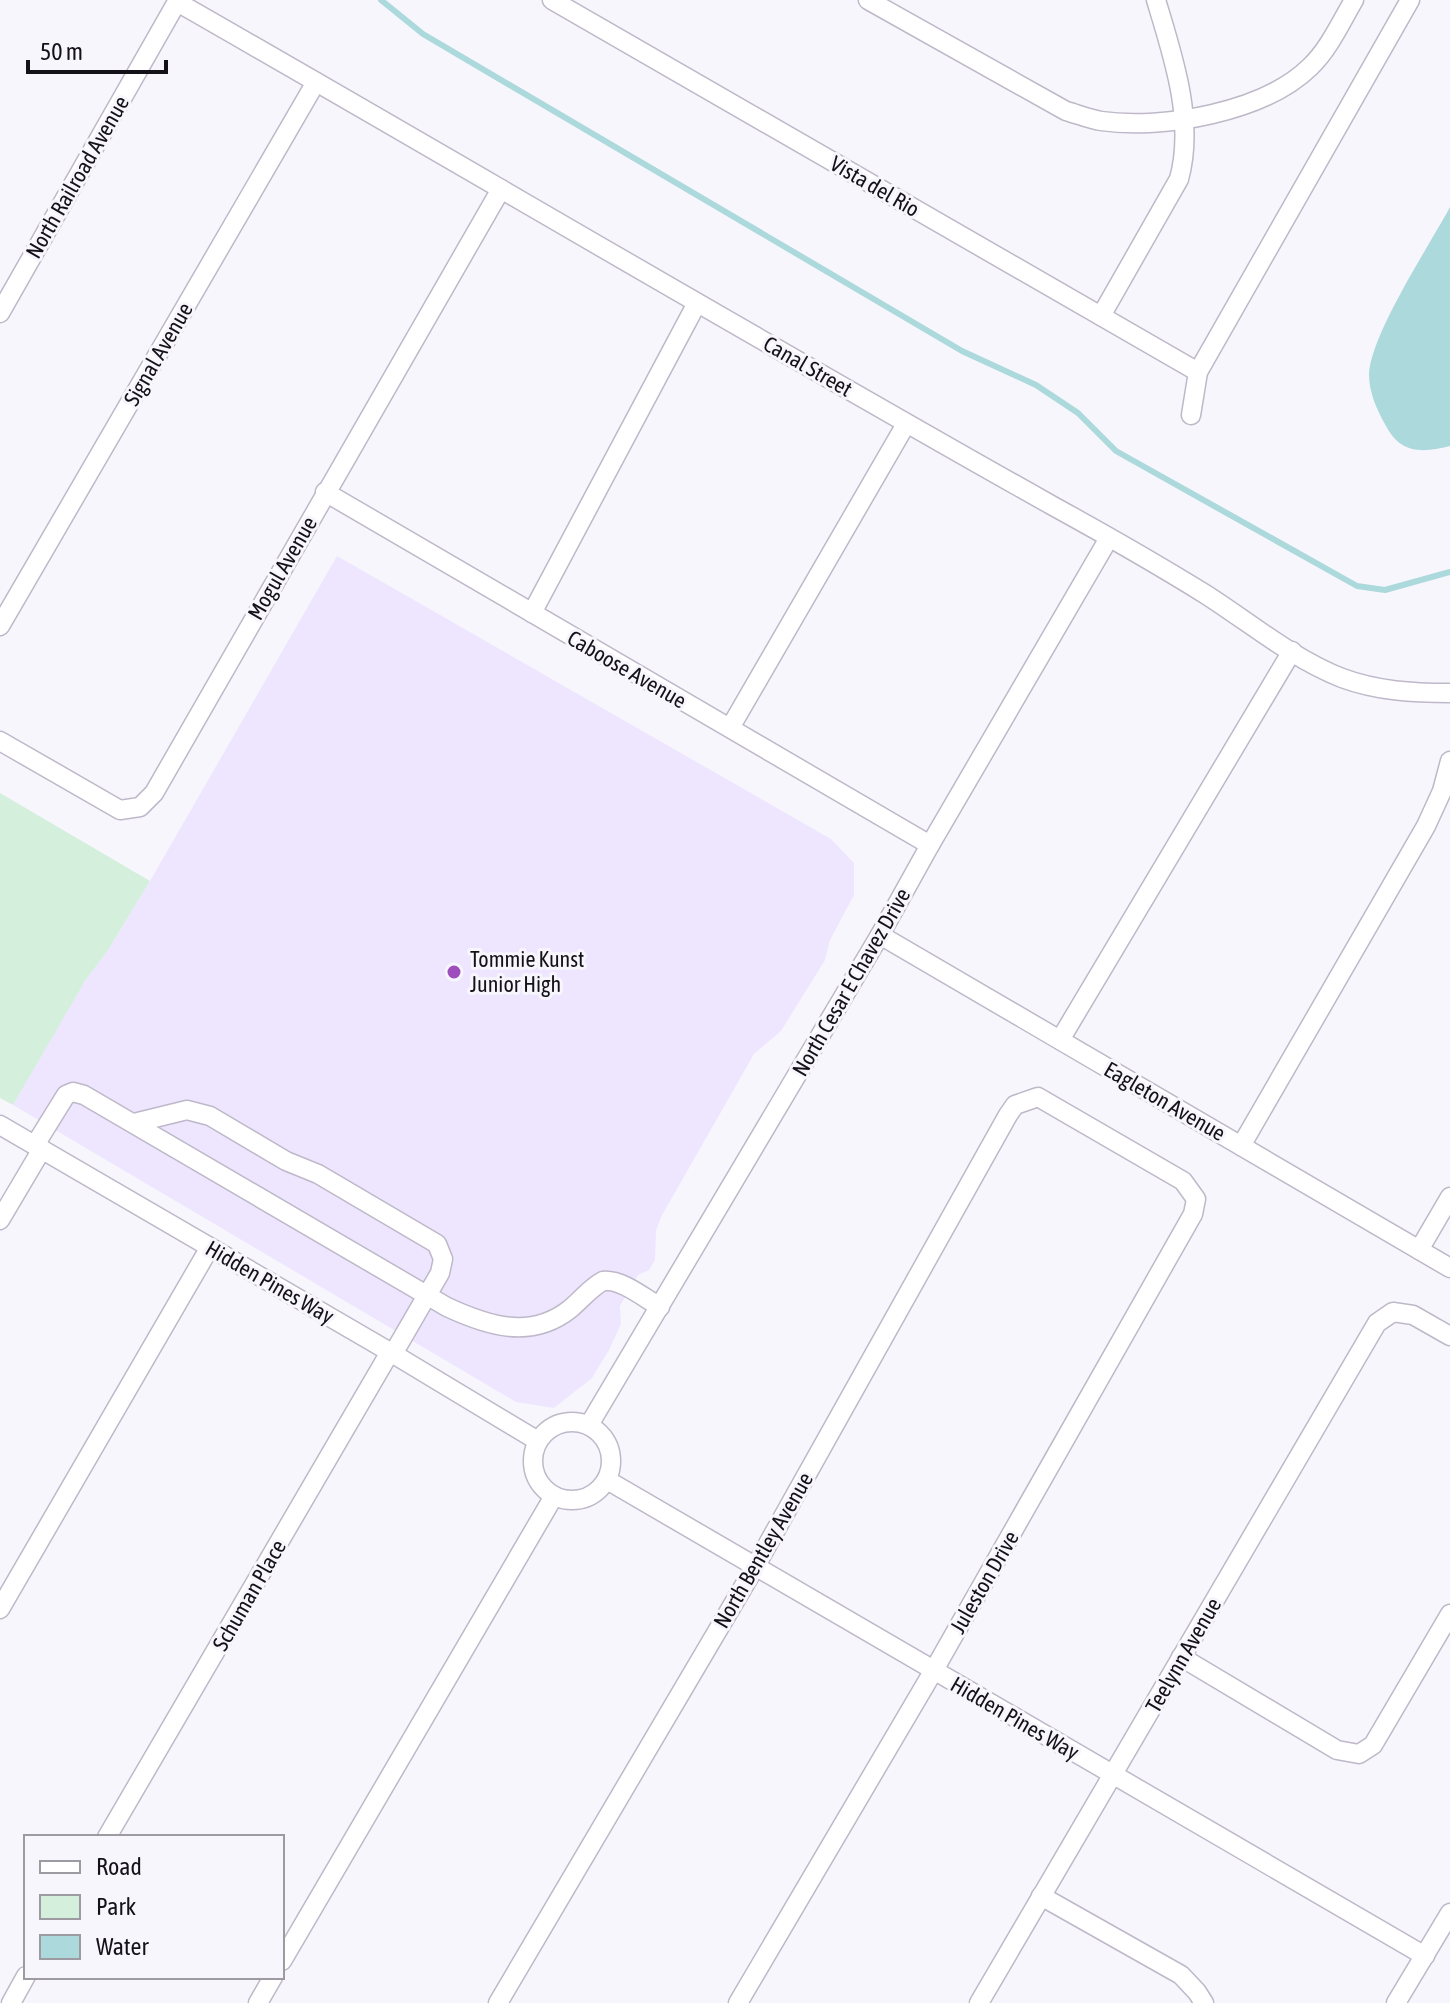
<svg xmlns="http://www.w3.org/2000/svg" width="1450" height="2003" font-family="'Asap Condensed',sans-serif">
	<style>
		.built { fill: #eee6fe }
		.green { fill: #d5efdd }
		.water { fill: #acd9dc }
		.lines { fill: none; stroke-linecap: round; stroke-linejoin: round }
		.stream { stroke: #acd9dc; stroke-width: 6 }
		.minor-casing { stroke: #beb8c9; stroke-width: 21 }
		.minor { stroke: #fff; stroke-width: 18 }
		.poi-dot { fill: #9e4dbd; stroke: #f8f6fd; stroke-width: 3 }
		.labels { text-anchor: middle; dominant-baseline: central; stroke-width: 6; stroke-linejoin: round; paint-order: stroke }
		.street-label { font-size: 22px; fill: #141218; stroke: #f8f6fd }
		.poi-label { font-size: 22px; fill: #141218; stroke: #f8f6fd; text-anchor: start }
	</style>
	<rect width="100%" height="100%" fill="#f8f6fd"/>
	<path class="built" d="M 337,556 L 831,839 L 854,863 L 854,895 L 830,940 L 825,960 L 781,1031 L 754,1054 L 661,1217 L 656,1231 L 655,1260 L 649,1270 L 638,1275 L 620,1306 L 621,1324 L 609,1350 L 592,1378 L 554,1408 L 516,1402 L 13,1105 L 82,985 L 108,950 L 150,881 Z"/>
	<path class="green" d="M 0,793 L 150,881 L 108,950 L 85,981 L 13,1105 L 0,1098 Z"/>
	<path class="water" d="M 1450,207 L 1450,446 C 1422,453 1401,454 1386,426 C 1377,410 1369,393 1369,374 C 1371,334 1429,246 1450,207 Z"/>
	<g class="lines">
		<path class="stream" d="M 381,0 L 423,34 L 962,351 L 1036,385 L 1078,413 L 1116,451 L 1357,586 L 1385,590 L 1450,572"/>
		<defs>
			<g id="minor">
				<path d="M 552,0 L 1198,372"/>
				<path d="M 868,0 L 1066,111 C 1077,114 1089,119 1101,121 C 1163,130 1264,112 1310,67 C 1329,49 1341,22 1354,0"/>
				<path d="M 177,2 C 469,169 759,341 1053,506 C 1104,534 1155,563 1205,594 C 1249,622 1293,659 1342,678 C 1377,691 1413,693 1450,693"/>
				<path d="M 0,313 L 178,0"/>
				<path d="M 1101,316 L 1179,179 C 1195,121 1173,56 1156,0"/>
				<path d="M 1191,415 L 1198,372 L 1410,0"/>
				<path d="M 325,492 L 930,845"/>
				<path d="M 532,613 L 697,303"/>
				<path d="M 0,626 L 316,82"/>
				<path d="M 730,728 L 906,424"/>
				<path d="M 0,741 L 120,810 L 140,807 L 154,793 L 501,189"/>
				<path d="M 880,935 L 1450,1268"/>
				<path d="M 1060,1040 L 1292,651"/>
				<path d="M 134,1123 L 187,1110 L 210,1116 L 286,1161 L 318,1174 L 437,1244 L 443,1259 L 440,1273 L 393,1354"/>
				<path d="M 0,1125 L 390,1352 L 538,1441"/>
				<path d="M 35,1145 L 66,1095 L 73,1092 L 84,1095 L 447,1307 C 488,1326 531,1340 570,1309 C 582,1299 590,1288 603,1281 C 622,1279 644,1298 660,1307"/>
				<path d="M 1241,1146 L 1426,826 L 1442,791 L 1450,761"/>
				<path d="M 0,1220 L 42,1149"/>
				<path d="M 1419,1250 L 1450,1197"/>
				<circle cx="572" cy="1461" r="39"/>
				<path d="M 589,1425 L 880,935 L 930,845 L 1109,538"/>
				<path d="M 607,1480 L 1425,1956"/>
				<path d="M 0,1609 L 210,1247"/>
				<path d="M 1181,1657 L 1337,1750 L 1359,1754 L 1373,1745 L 1450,1614"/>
				<path d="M 107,1837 L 390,1352"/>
				<path d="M 1041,1896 L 1181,1975 L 1197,1992 L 1204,2003"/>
				<path d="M 282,1961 L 554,1496"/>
				<path d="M 11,2003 L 26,1976"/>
				<path d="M 258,2003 L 273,1977"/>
				<path d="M 498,2003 L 755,1567 L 1008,1115 L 1015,1105 L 1038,1097 L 1183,1181 L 1196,1199 L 1193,1214 L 934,1670 L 738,2003"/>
				<path d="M 979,2003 L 1377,1323 L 1393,1312 L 1413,1315 L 1450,1336"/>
				<path d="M 1396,2003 L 1450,1913"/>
			</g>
		</defs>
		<use href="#minor" class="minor-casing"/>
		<use href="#minor" class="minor"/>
	</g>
	<circle class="poi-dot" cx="454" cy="972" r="8"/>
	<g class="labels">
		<g class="street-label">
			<text transform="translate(77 177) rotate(-60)">North Railroad Avenue</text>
			<text transform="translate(875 186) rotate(30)">Vista del Rio</text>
			<text transform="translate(158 354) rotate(-60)">Signal Avenue</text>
			<text transform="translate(808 366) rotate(30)">Canal Street</text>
			<text transform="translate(282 568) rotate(-60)">Mogul Avenue</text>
			<text transform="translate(627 669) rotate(30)">Caboose Avenue</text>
			<text transform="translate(851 982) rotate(-60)">North Cesar E Chavez Drive</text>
			<text transform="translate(1165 1101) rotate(30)">Eagleton Avenue</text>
			<text transform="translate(270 1282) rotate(30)">Hidden Pines Way</text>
			<text transform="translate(763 1550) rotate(-60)">North Bentley Avenue</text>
			<text transform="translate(984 1582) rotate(-60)">Juleston Drive</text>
			<text transform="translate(249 1595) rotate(-60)">Schuman Place</text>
			<text transform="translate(1183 1655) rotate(-60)">Teelynn Avenue</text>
			<text transform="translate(1015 1718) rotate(30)">Hidden Pines Way</text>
		</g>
		<g class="poi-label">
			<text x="470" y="959">Tommie Kunst<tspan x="470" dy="25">Junior High</tspan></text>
		</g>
	</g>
	<rect x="24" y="1835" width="260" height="144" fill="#f8f6fd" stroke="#9d9ba1" stroke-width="2"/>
	<rect x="40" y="1861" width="40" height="12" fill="#ffffff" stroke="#9d9ba1" stroke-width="2"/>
	<text x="96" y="1875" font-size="24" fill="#141218">Road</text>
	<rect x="40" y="1895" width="40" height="24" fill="#d5efdd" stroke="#9d9ba1" stroke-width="2"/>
	<text x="96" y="1915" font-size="24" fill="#141218">Park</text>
	<rect x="40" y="1935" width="40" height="24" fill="#acd9dc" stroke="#9d9ba1" stroke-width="2"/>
	<text x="96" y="1955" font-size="24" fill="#141218">Water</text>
	<path d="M28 60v12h138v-12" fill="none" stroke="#141218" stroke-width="4"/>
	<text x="40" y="60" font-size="24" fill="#141218" stroke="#f8f6fd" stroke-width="6" paint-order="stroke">50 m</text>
</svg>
